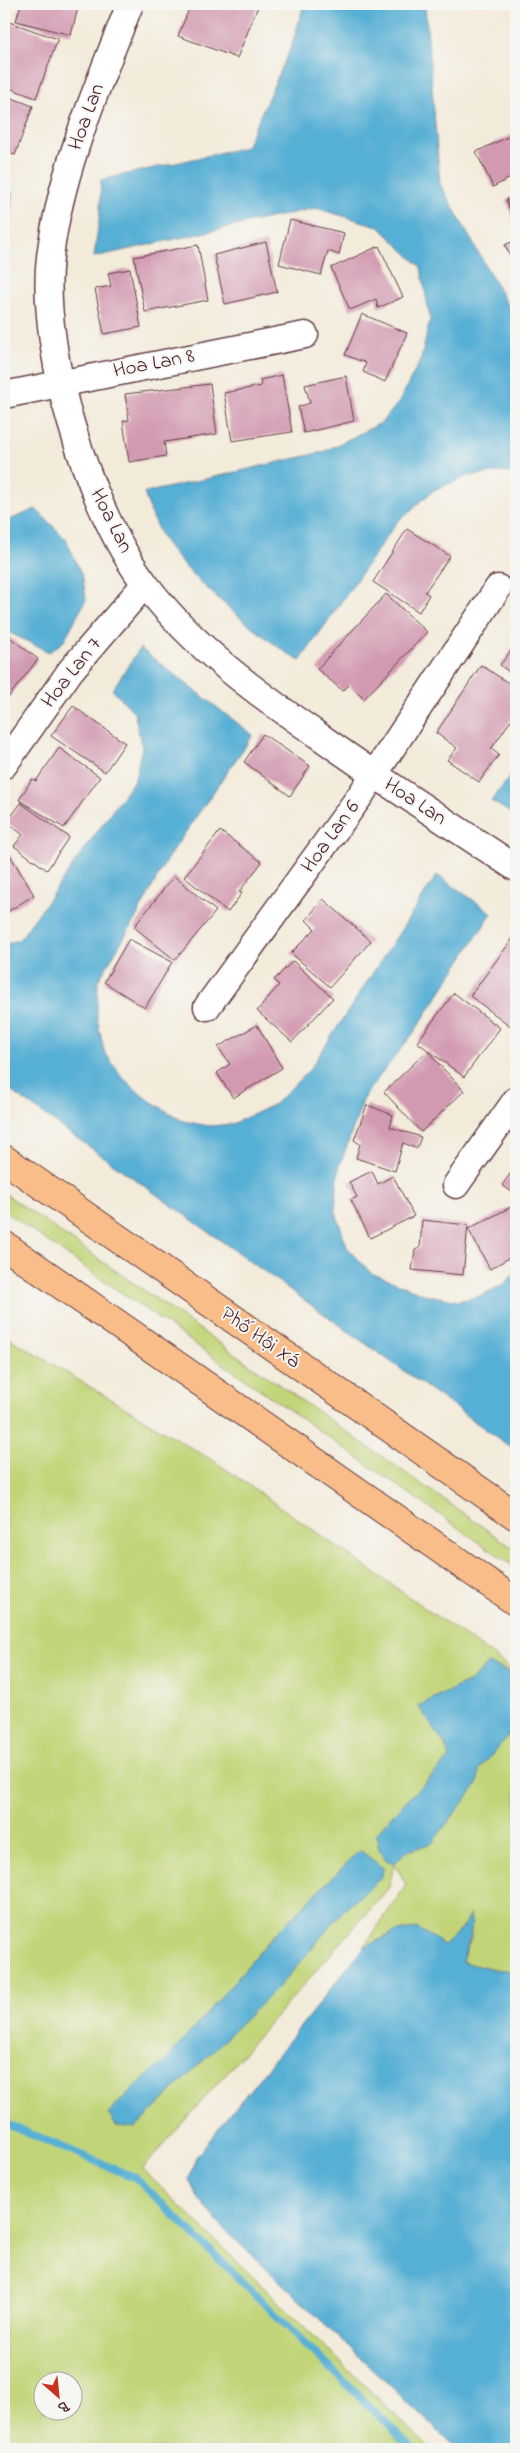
<svg xmlns="http://www.w3.org/2000/svg" width="520" height="2453" font-family="'Indie Flower',sans-serif">
	<style>
		.green { fill: #c1d578; stroke: #867a52; fill-rule: evenodd }
		.water { fill: #56afd4; stroke: #506780 }
		.lines { fill: none; stroke-linecap: round; stroke-linejoin: round }
		.stream { stroke: #56afd4; stroke-width: 8 }
		.building { fill: #d29ab1 }
		.minor-casing { stroke: #633e45; stroke-width: 29 }
		.major-casing { stroke: #633e45; stroke-width: 30 }
		.minor { stroke: #fff; stroke-width: 26 }
		.major { stroke: #f8bd89; stroke-width: 28 }
		.labels { text-anchor: middle; dominant-baseline: central; stroke-width: 4; stroke-linejoin: round; paint-order: stroke }
		.street-label { font-size: 21px; fill: #4a1f2b; stroke: #f6f6f2 }
	</style>
	<rect width="100%" height="100%" fill="#f6f6f2"/>
	<filter id="ink" filterUnits="userSpaceOnUse"><feTurbulence type="fractalNoise" baseFrequency=".02" numOctaves="2"/><feDisplacementMap in="SourceGraphic" scale="10" xChannelSelector="R" yChannelSelector="G"/><feConvolveMatrix kernelMatrix="1 2 1 2 8 2 1 2 1" color-interpolation-filters="sRGB"/></filter>
	<filter id="wash" filterUnits="userSpaceOnUse"><feTurbulence type="fractalNoise" baseFrequency=".0096" numOctaves="4" result="noise"/><feDisplacementMap in="SourceGraphic" scale="20" xChannelSelector="R" yChannelSelector="G"/><feGaussianBlur stdDeviation="1.12" result="paint"/><feColorMatrix in="noise" values="0 0 0 0 0 0 0 0 0 0 0 0 0 0 0 0 0 1.4 0 .05"/><feComposite in="paint" operator="in"/></filter>
	<g filter="url(#wash)">
		<rect width="100%" height="100%" fill="#f3ebda"/>
		<g class="green">
			<path d="M 4,1193 L 516,1550 L 516,1568 L 4,1211 Z"/>
			<path d="M 4,1335 L 220,1465 L 495,1657 L 516,1674 L 488,1664 L 470,1681 L 418,1706 L 444,1743 L 450,1758 L 394,1813 L 376,1834 L 405,1852 L 432,1843 L 479,1770 L 516,1726 L 516,1971 L 491,1969 L 461,1962 L 472,1937 L 462,1928 L 444,1946 L 394,1933 L 364,1947 L 406,1885 L 395,1864 L 388,1889 L 142,2169 L 430,2449 L 4,2449 ZM 42,2380 L 72,2380 L 72,2410 L 42,2410 Z"/>
		</g>
		<g class="water">
			<path d="M 304,4 L 425,4 L 440,184 L 516,320 L 516,474 L 502,472 L 468,476 L 434,490 L 397,522 L 300,661 C 265,641 180,571 161,536 C 154,522 149,507 144,493 L 323,452 L 381,423 L 399,402 L 421,359 L 430,319 L 421,267 L 378,226 L 315,208 L 94,257 L 100,213 L 101,180 L 246,147 L 292,45 Z"/>
			<path d="M 4,187 L 12,193 L 7,271 L 4,272 Z"/>
			<path d="M 36,509 L 66,539 L 83,578 L 86,600 L 63,642 L 49,652 L 4,630 L 4,522 Z"/>
			<path d="M 140,648 L 253,735 L 167,859 L 137,916 L 98,981 L 97,1018 L 104,1051 L 122,1077 L 144,1097 L 183,1121 L 209,1126 L 232,1124 L 275,1104 L 310,1069 L 437,875 L 492,913 L 415,1031 L 365,1095 L 339,1168 L 335,1209 L 347,1247 L 371,1273 L 424,1294 L 458,1301 L 480,1296 L 504,1284 L 516,1271 L 516,1451 L 4,1086 L 4,945 L 20,939 L 135,779 L 142,747 L 134,712 L 112,690 Z"/>
			<path d="M 516,769 L 516,816 L 491,801 Z"/>
			<path d="M 489,1664 L 516,1676 L 516,1726 L 479,1770 L 478,1783 L 432,1843 L 405,1852 L 395,1863 L 386,1860 L 379,1849 L 376,1834 L 394,1813 L 450,1758 L 444,1743 L 418,1706 L 470,1681 Z"/>
			<path d="M 360,1850 L 383,1868 L 382,1877 L 342,1912 L 287,1978 L 135,2128 L 116,2126 L 108,2114 L 128,2093 L 169,2057 L 273,1936 Z"/>
			<path d="M 470,1914 C 475,1933 467,1945 462,1962 L 491,1969 L 516,1971 L 516,2449 L 457,2449 L 219,2224 L 198,2198 L 189,2180 L 196,2157 L 364,1947 L 394,1933 L 417,1928 L 444,1945 L 462,1928 Z"/>
		</g>
		<g class="lines">
			<path class="stream" d="M 4,2123 L 136,2178 L 413,2449"/>
		</g>
		<g id="blocks">
			<g class="building">
				<path d="M 21,4 L 79,4 L 71,35 L 16,21 Z"/>
				<path d="M 191,4 L 259,4 L 237,58 L 178,36 Z"/>
				<path d="M 6,21 L 58,39 L 36,98 L 4,86 L 4,27 Z"/>
				<path d="M 4,95 L 33,106 L 15,155 L 4,151 Z"/>
				<path d="M 516,133 L 516,175 L 493,187 L 476,152 Z"/>
				<path d="M 516,195 L 516,226 L 506,200 Z"/>
				<path d="M 290,220 L 344,233 L 339,255 L 328,251 L 321,275 L 279,264 Z"/>
				<path d="M 516,240 L 516,268 L 505,245 Z"/>
				<path d="M 266,242 L 277,292 L 225,304 L 214,255 Z"/>
				<path d="M 198,245 L 208,300 L 145,312 L 134,257 Z"/>
				<path d="M 379,246 L 403,297 L 378,308 L 376,299 L 350,310 L 331,268 Z"/>
				<path d="M 130,269 L 141,327 L 104,334 L 95,289 L 111,286 L 108,273 Z"/>
				<path d="M 362,314 L 407,333 L 385,382 L 363,372 L 366,363 L 345,355 Z"/>
				<path d="M 282,375 L 292,432 L 232,441 L 224,393 L 261,386 L 260,380 Z"/>
				<path d="M 346,376 L 354,421 L 304,433 L 298,407 L 310,403 L 305,385 Z"/>
				<path d="M 210,384 L 217,434 L 164,442 L 166,456 L 129,462 L 123,421 L 129,420 L 125,394 Z"/>
				<path d="M 407,529 L 450,556 L 425,592 L 429,595 L 419,612 L 373,582 Z"/>
				<path d="M 386,594 L 427,632 L 364,699 L 349,685 L 343,691 L 317,669 Z"/>
				<path d="M 4,633 L 38,659 L 4,703 Z"/>
				<path d="M 516,644 L 516,677 L 500,665 Z"/>
				<path d="M 481,665 L 516,688 L 516,713 L 491,749 L 499,755 L 479,782 L 447,760 L 457,748 L 436,733 Z"/>
				<path d="M 73,706 L 125,743 L 105,772 L 51,736 Z"/>
				<path d="M 263,734 L 310,766 L 290,796 L 244,762 Z"/>
				<path d="M 59,748 L 100,777 L 64,828 L 19,800 L 32,779 L 36,781 Z"/>
				<path d="M 21,803 L 69,837 L 47,870 L 14,846 L 23,835 L 7,822 Z"/>
				<path d="M 220,831 L 262,862 L 239,892 L 242,893 L 228,912 L 184,877 Z"/>
				<path d="M 7,850 L 34,895 L 4,914 L 4,852 Z"/>
				<path d="M 174,876 L 216,911 L 175,960 L 134,927 Z"/>
				<path d="M 323,899 L 371,941 L 330,987 L 291,953 L 315,929 L 306,920 Z"/>
				<path d="M 516,934 L 516,1030 L 470,996 Z"/>
				<path d="M 129,939 L 172,962 L 145,1008 L 104,982 Z"/>
				<path d="M 293,961 L 333,998 L 292,1042 L 257,1011 L 279,985 L 274,980 Z"/>
				<path d="M 454,993 L 500,1028 L 464,1077 L 417,1042 Z"/>
				<path d="M 257,1025 L 282,1068 L 233,1098 L 217,1073 L 230,1064 L 218,1047 Z"/>
				<path d="M 427,1051 L 464,1091 L 421,1132 L 384,1092 Z"/>
				<path d="M 367,1105 L 393,1115 L 390,1127 L 421,1137 L 417,1148 L 403,1143 L 395,1171 L 356,1158 L 360,1144 L 354,1140 Z"/>
				<path d="M 516,1166 L 516,1195 L 502,1185 Z"/>
				<path d="M 372,1171 L 378,1184 L 393,1176 L 414,1216 L 370,1238 L 351,1200 L 357,1197 L 349,1182 Z"/>
				<path d="M 513,1206 L 516,1212 L 516,1254 L 490,1269 L 468,1229 Z"/>
				<path d="M 422,1220 L 468,1225 L 463,1275 L 412,1270 L 415,1250 L 420,1248 Z"/>
			</g>
		</g>
	</g>
	<g filter="url(#ink)">
		<use href="#blocks" fill-opacity="0" stroke="#633e45" stroke-width="1"/>
		<g class="lines">
			<defs>
				<g id="minor">
					<path d="M 130,4 C 98,86 61,168 50,257 C 44,306 57,377 71,423 C 86,475 113,542 146,585 C 194,648 258,694 322,738 C 385,783 451,825 516,868"/>
					<path d="M 4,395 L 305,335"/>
					<path d="M 4,765 L 71,670 L 145,584"/>
					<path d="M 207,1007 L 360,796 L 498,588"/>
					<path d="M 456,1185 L 516,1100"/>
				</g>
				<g id="major">
					<path d="M 4,1159 L 516,1516"/>
					<path d="M 4,1245 L 516,1602"/>
				</g>
			</defs>
			<use href="#minor" class="minor-casing"/>
			<use href="#major" class="major-casing"/>
			<use href="#minor" class="minor"/>
			<use href="#major" class="major"/>
		</g>
	</g>
	<g class="labels">
		<g class="street-label">
			<text transform="translate(87 117) rotate(-70)">Hoa Lan</text>
			<text transform="translate(154 364) rotate(-11)">Hoa Lan 8</text>
			<text transform="translate(111 521) rotate(63)">Hoa Lan</text>
			<text transform="translate(72 673) rotate(-52)">Hoa Lan 7</text>
			<text transform="translate(415 802) rotate(33)">Hoa Lan</text>
			<text transform="translate(331 837) rotate(-54)">Hoa Lan 6</text>
			<text transform="translate(260 1338) rotate(35)">Phố Hội Xá</text>
		</g>
	</g>
	<rect width="520" height="2453" fill="none" stroke="#f6f6f2" stroke-width="20"/>
	<g transform="translate(58 2396) rotate(153)"><circle r="24" fill="#f6f6f2" stroke="#b1a0a2"/>
	<path d="M0-4L9 19L0 12L-9 19Z" fill="#c8321e"/>
	<text y="-8" font-size="14" font-weight="bold" text-anchor="middle" fill="#4a1f2b">B</text>
	</g>
</svg>
